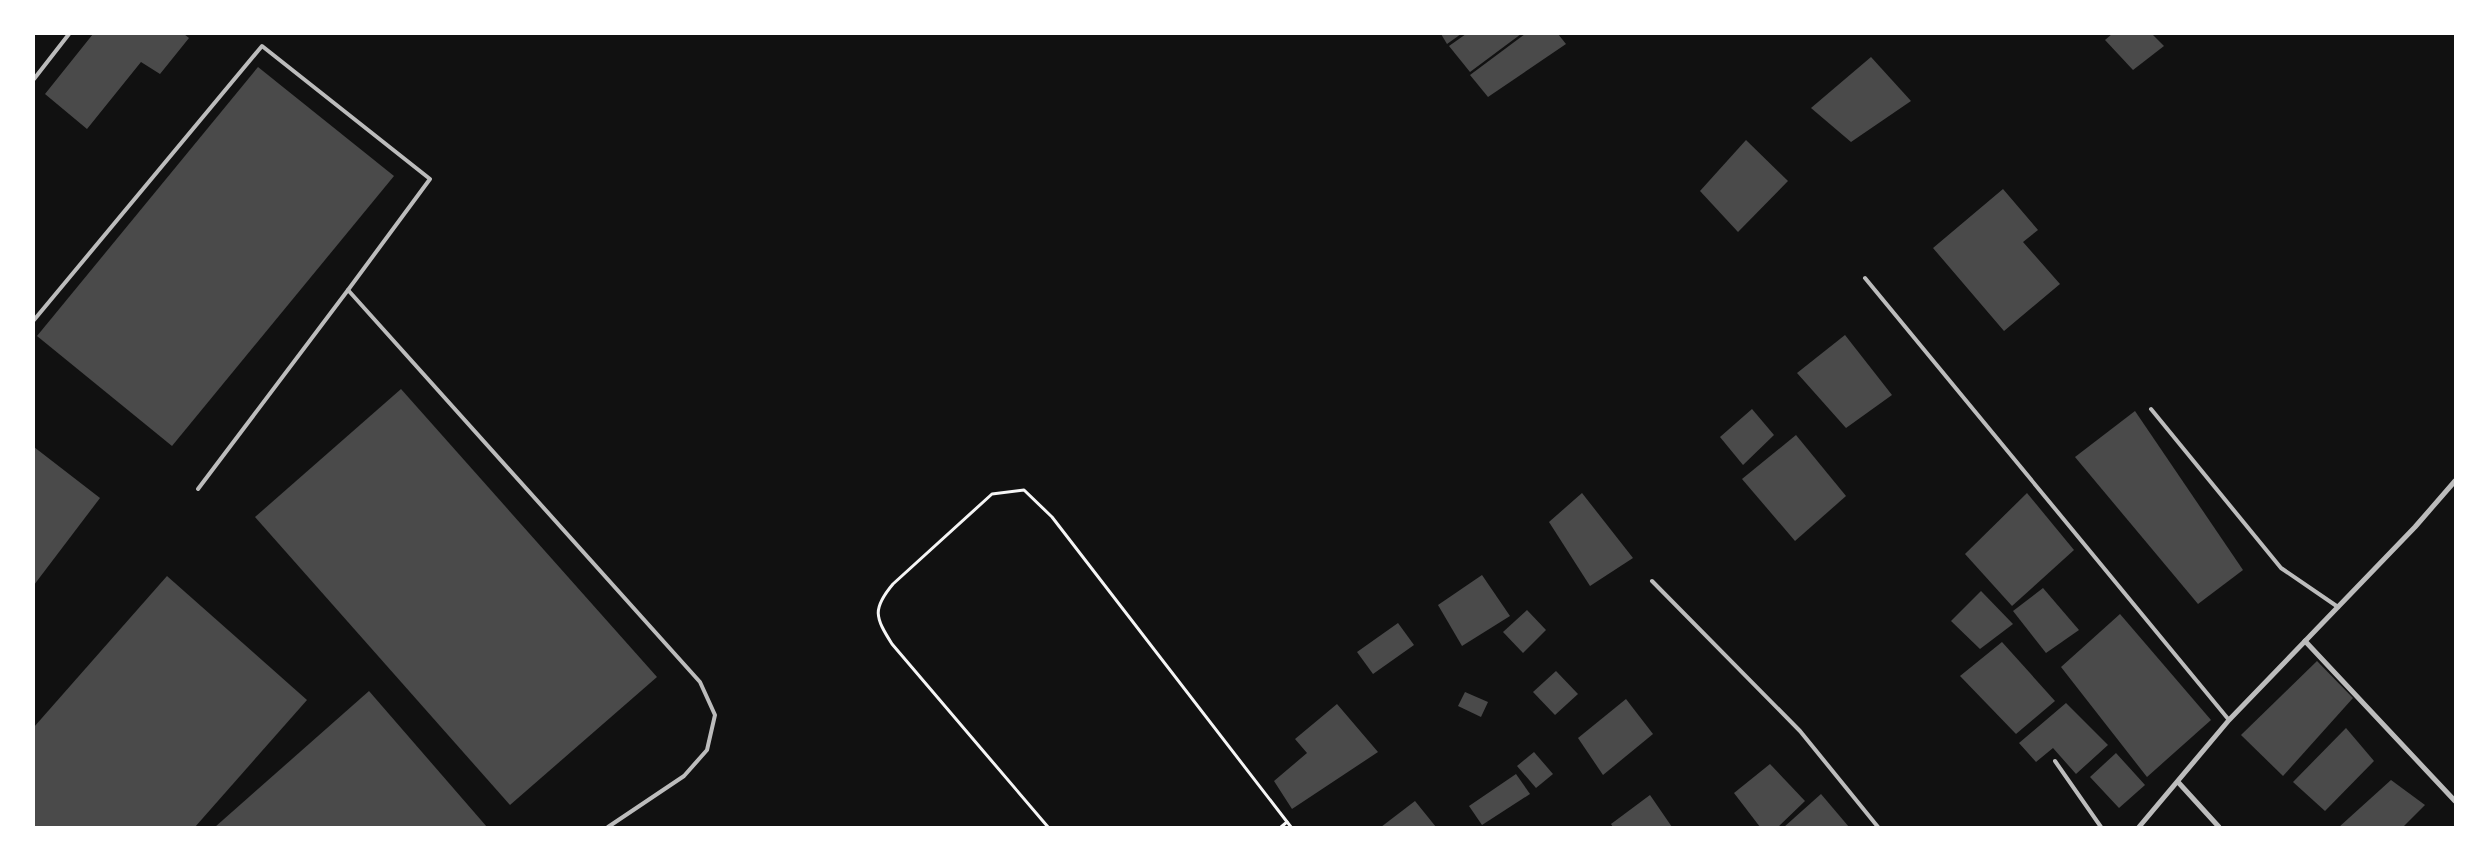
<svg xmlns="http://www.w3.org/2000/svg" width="2489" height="861" font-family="Helvetica,sans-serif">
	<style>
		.building { fill: #4a4a4a }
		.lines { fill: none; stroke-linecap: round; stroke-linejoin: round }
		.path { stroke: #f5f5f5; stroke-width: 3 }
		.service { stroke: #bcbcbc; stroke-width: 4 }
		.minor { stroke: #bcbcbc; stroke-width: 5 }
	</style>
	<rect width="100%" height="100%" fill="#111"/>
	<g class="building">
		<path d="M 93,34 L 184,34 L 189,38 L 160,74 L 141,62 L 87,129 L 45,94 Z"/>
		<path d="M 1441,34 L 1461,34 L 1447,44 Z"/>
		<path d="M 1466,34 L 1521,34 L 1470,72 L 1449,46 Z"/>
		<path d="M 1525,34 L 1558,34 L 1566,44 L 1488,97 L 1470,75 Z"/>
		<path d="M 2112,34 L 2152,34 L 2164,46 L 2133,70 L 2105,40 Z"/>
		<path d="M 1871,57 L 1911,101 L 1851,142 L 1811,108 Z"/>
		<path d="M 258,67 L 394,176 L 172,446 L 37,336 Z"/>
		<path d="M 1746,140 L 1788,181 L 1738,232 L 1700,191 Z"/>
		<path d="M 2003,189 L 2038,230 L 2023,242 L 2060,284 L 2004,331 L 1933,248 Z"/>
		<path d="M 1845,335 L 1892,395 L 1846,428 L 1797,373 Z"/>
		<path d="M 401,389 L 657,677 L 510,805 L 255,517 Z"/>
		<path d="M 1752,409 L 1774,435 L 1743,465 L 1720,437 Z"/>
		<path d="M 2135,411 L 2243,570 L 2198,604 L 2075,457 Z"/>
		<path d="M 1796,435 L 1846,496 L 1795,541 L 1742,479 Z"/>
		<path d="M 34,447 L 100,498 L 34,585 Z"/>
		<path d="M 1582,493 L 1633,558 L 1590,586 L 1549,522 Z"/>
		<path d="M 2027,493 L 2074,550 L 2012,606 L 1965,554 Z"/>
		<path d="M 1482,575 L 1510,616 L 1462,646 L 1438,605 Z"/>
		<path d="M 167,576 L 307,700 L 195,827 L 34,827 L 34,727 Z"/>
		<path d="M 2043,588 L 2079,630 L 2046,653 L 2013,611 Z"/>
		<path d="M 1981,591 L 2013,624 L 1980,649 L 1951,621 Z"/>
		<path d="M 1527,610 L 1546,630 L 1523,653 L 1503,632 Z"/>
		<path d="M 2120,614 L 2211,720 L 2147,777 L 2061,667 Z"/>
		<path d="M 1398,623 L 1414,645 L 1373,674 L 1357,652 Z"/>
		<path d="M 2002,642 L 2055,701 L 2016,734 L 1960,676 Z"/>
		<path d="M 2317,661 L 2353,698 L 2283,776 L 2241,735 Z"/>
		<path d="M 1556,671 L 1578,694 L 1555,715 L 1533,692 Z"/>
		<path d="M 369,691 L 487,827 L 215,827 Z"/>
		<path d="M 1465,692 L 1488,702 L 1481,717 L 1458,706 Z"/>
		<path d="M 1626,699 L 1653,734 L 1603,775 L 1578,738 Z"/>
		<path d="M 2066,703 L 2108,745 L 2076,774 L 2053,748 L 2036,762 L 2019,743 Z"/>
		<path d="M 1337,704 L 1378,752 L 1292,809 L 1274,781 L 1307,753 L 1295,739 Z"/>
		<path d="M 2346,728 L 2374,761 L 2325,811 L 2293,782 Z"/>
		<path d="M 1534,752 L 1553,774 L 1536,788 L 1517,766 Z"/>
		<path d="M 2116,753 L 2145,785 L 2119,808 L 2090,777 Z"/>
		<path d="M 1770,764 L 1805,801 L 1778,827 L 1760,827 L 1734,793 Z"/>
		<path d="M 1516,774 L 1530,794 L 1482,825 L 1469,806 Z"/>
		<path d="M 2391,780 L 2425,805 L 2403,827 L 2339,827 Z"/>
		<path d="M 1821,794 L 1849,827 L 1784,827 Z"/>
		<path d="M 1650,795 L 1672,827 L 1613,827 L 1611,824 Z"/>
		<path d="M 1415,801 L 1436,827 L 1381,827 Z"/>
	</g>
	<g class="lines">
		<g class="path">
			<path d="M 1048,827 L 892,644 C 875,617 872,609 893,584 L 992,494 L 1024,490 L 1052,517 L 1291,827"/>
			<path d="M 1281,827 L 1287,822"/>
		</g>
		<g class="service">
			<path d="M 34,79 L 69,34"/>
			<path d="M 1865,278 L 2229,720"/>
			<path d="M 34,320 L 262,46 L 430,179 L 348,290"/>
			<path d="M 2151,409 L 2281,568 L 2338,607"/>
			<path d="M 198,489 L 348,290 L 700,682 L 715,715 L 707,750 L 684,776 L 608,827"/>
			<path d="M 1652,581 L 1800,731 L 1878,827"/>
			<path d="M 2055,761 L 2101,827"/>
		</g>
		<g class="minor">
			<path d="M 2305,641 L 2455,801"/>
			<path d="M 2178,782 L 2219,827"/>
			<path d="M 2139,827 L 2229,720 L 2415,527 L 2455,481"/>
		</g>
	</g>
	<rect width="2489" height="861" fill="none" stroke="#ffffff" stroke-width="70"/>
</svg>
